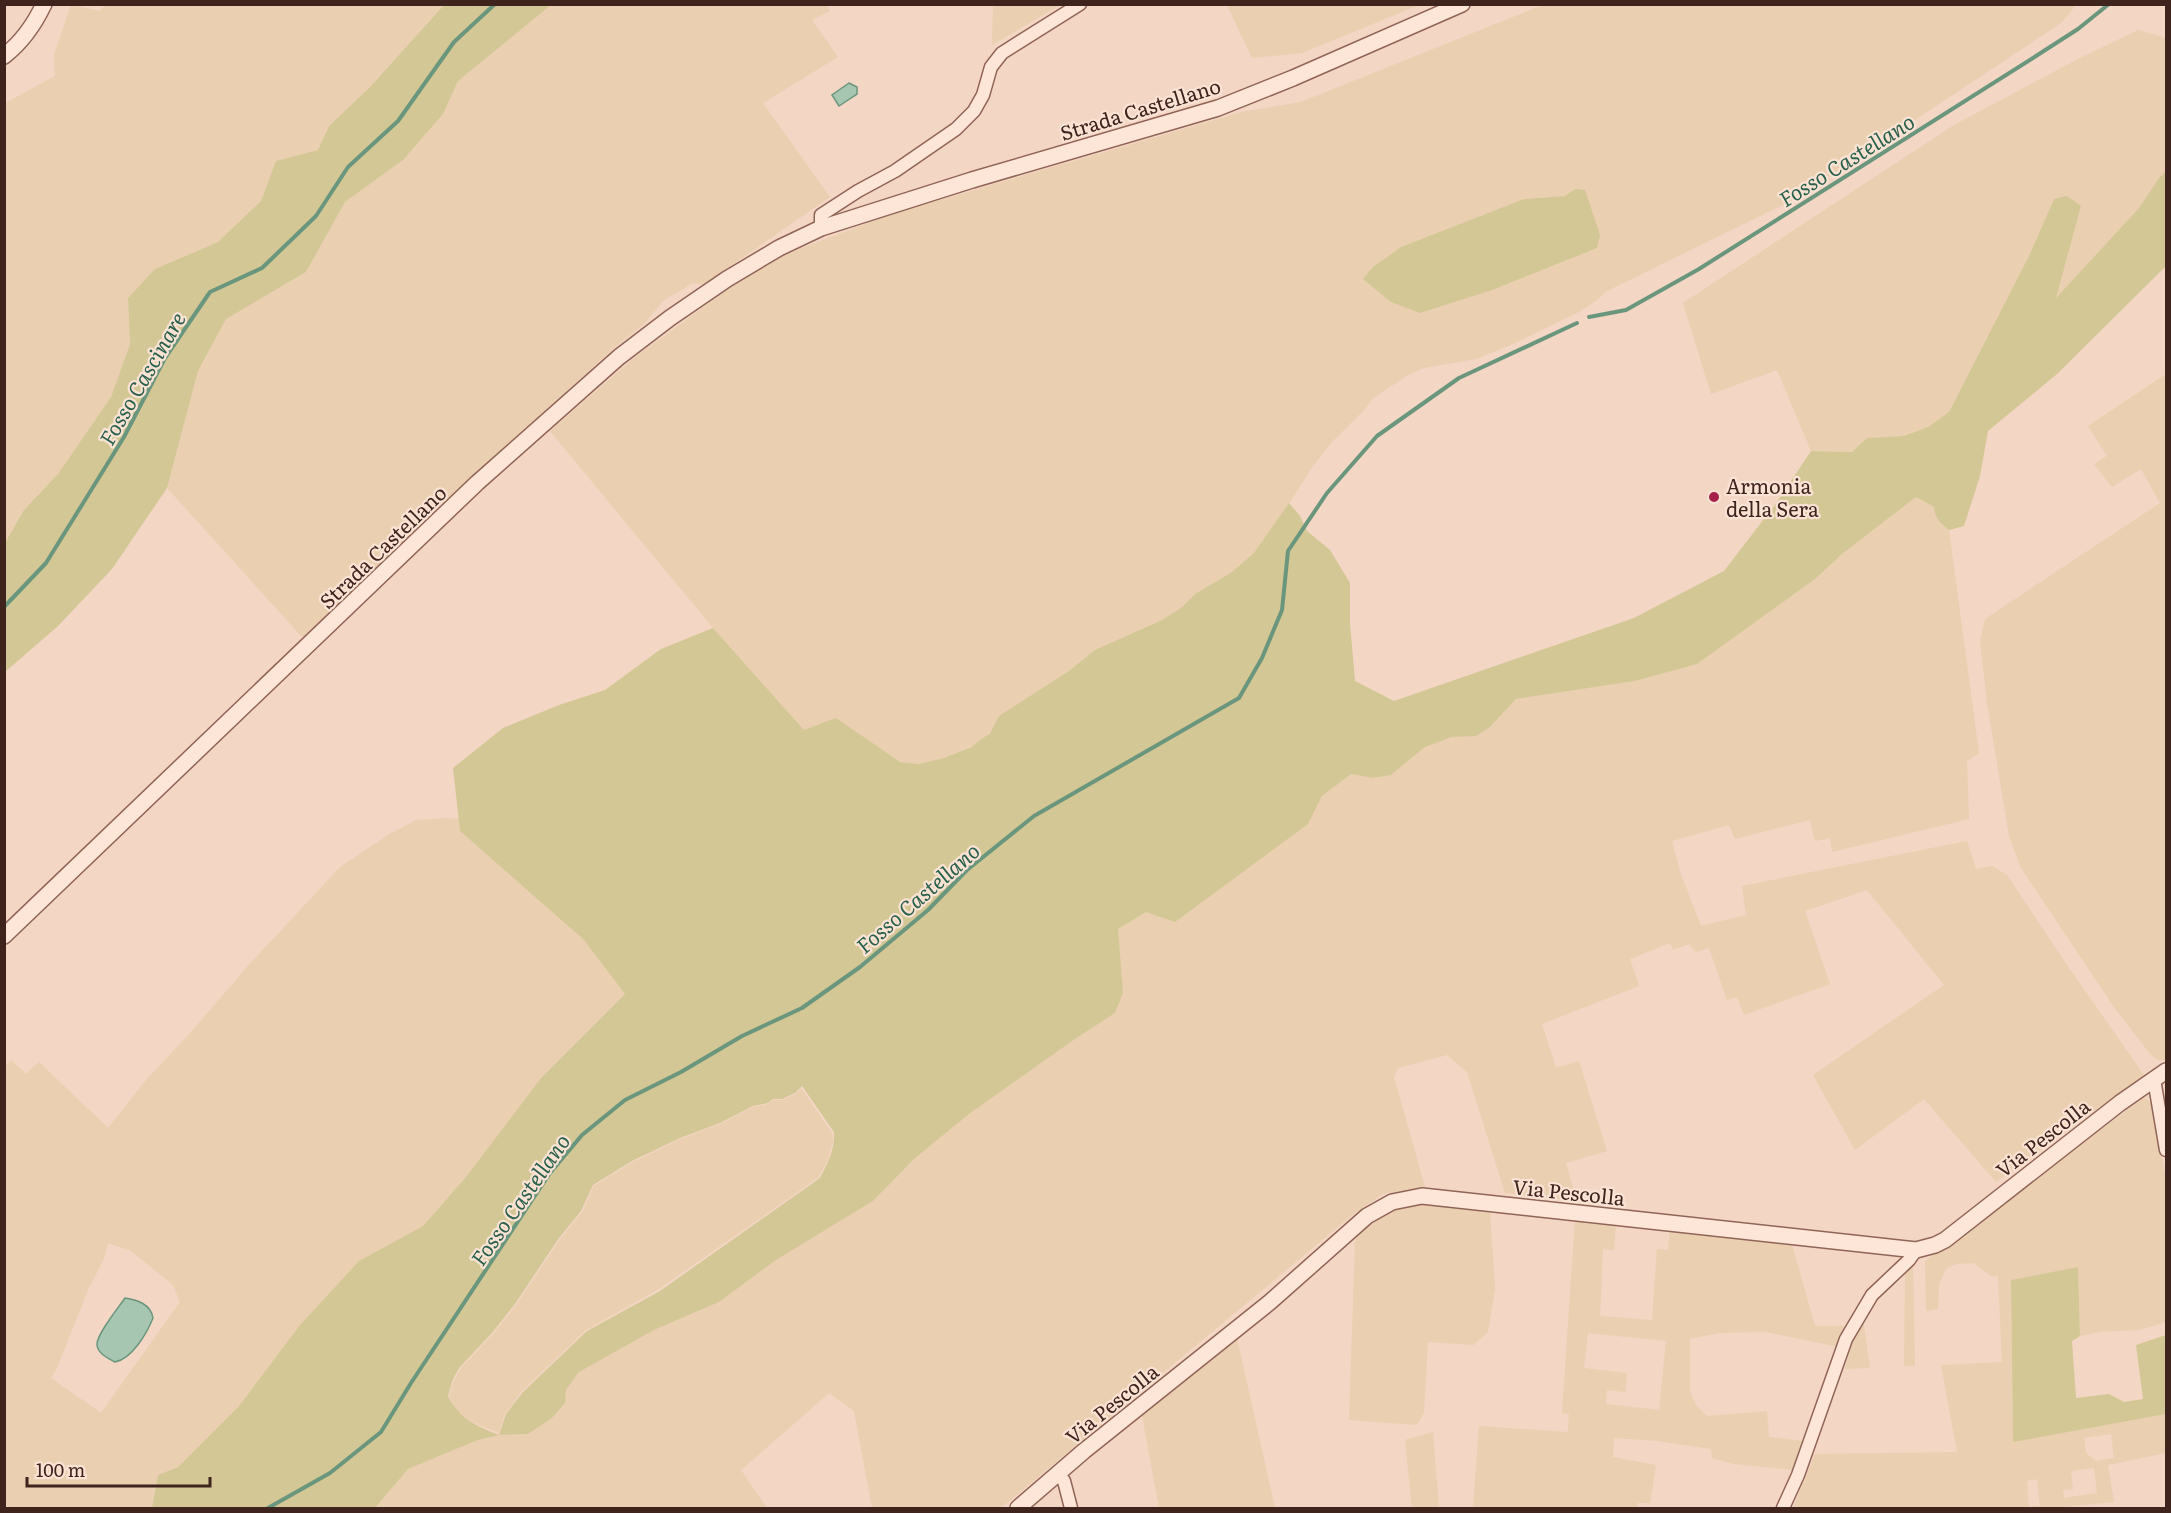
<svg xmlns="http://www.w3.org/2000/svg" width="2171" height="1513" font-family="Literata,serif">
	<style>
		.farmland { fill: #eacfb0; fill-rule: evenodd }
		.green { fill: #d3c795; fill-rule: evenodd }
		.water { fill: #a6c6b2; stroke: #6b967e; stroke-width: 1.5 }
		.lines { fill: none; stroke-linecap: round; stroke-linejoin: round }
		.stream { stroke: #6b967e; stroke-width: 4 }
		.minor-casing { stroke: #906457; stroke-width: 15 }
		.tertiary-casing { stroke: #906457; stroke-width: 18 }
		.minor { stroke: #fde6d8; stroke-width: 12 }
		.tertiary { stroke: #fde6d8; stroke-width: 15 }
		.poi-dot { fill: #a7204a; stroke: #fae3d4; stroke-width: 2 }
		.labels { text-anchor: middle; dominant-baseline: central; stroke-width: 4.5; stroke-linejoin: round; paint-order: stroke }
		.street-label { font-size: 20px; fill: #3f231d; stroke: #fae3d4 }
		.poi-label { font-size: 20px; fill: #3f231d; stroke: #fae3d4; text-anchor: start }
		.water-label { font-size: 21px; font-style: italic; fill: #2b604c; stroke: #fae3d4 }
	</style>
	<rect width="100%" height="100%" fill="#f3d6c3"/>
	<g class="farmland">
		<path d="M 106,4 L 444,5 L 370,87 L 329,126 L 318,150 L 276,161 L 261,201 L 218,242 L 155,269 L 128,298 L 130,344 L 111,397 L 58,474 L 24,510 L 5,543 L 5,103 L 55,76 L 54,55 L 71,5 L 100,11 Z"/>
		<path d="M 551,5 L 827,5 L 830,11 L 812,20 L 838,57 L 763,103 L 830,197 L 703,285 L 693,283 L 664,300 L 645,323 L 614,348 L 465,483 L 304,639 L 167,488 L 198,371 L 226,319 L 306,272 L 345,202 L 403,160 L 443,114 L 458,81 Z"/>
		<path d="M 993,5 L 993,4 L 1060,5 L 992,45 Z"/>
		<path d="M 1227,5 L 1419,5 L 1302,53 L 1252,58 Z"/>
		<path d="M 1543,5 L 2076,5 L 2061,23 L 1799,197 L 1607,291 L 1596,301 L 1579,312 L 1513,344 L 1476,359 L 1424,368 L 1408,375 L 1372,399 L 1365,409 L 1332,442 L 1313,466 L 1276,524 L 1254,553 L 1232,572 L 1195,594 L 1181,608 L 1162,620 L 1095,650 L 1069,671 L 999,716 L 990,732 L 980,742 L 944,758 L 919,764 L 900,762 L 883,752 L 804,730 L 713,628 L 550,431 L 634,358 L 739,281 L 783,255 L 892,214 L 1242,112 L 1301,102 ZM 1575,189 L 1600,235 L 1597,248 L 1492,290 L 1373,267 L 1401,247 L 1524,199 L 1565,196 Z"/>
		<path d="M 2138,30 L 2166,38 L 2166,171 L 2159,178 L 2139,208 L 2055,299 L 2081,207 L 2054,199 L 2029,256 L 1949,412 L 1928,427 L 1904,436 L 1867,438 L 1852,452 L 1811,451 L 1777,370 L 1711,394 L 1683,303 L 1954,125 L 2076,60 Z"/>
		<path d="M 2166,374 L 2166,1060 L 2158,1060 L 2151,1055 L 2114,1007 L 2021,868 L 2009,836 L 1987,703 L 1980,641 L 1985,619 L 2160,503 L 2141,469 L 2112,487 L 2094,464 L 2107,456 L 2088,426 Z"/>
		<path d="M 1916,497 L 1934,507 L 1941,524 L 1949,530 L 1979,753 L 1967,761 L 1969,819 L 1832,852 L 1830,838 L 1815,841 L 1810,820 L 1735,839 L 1729,825 L 1672,841 L 1680,872 L 1701,926 L 1746,915 L 1742,886 L 1967,841 L 1976,869 L 1992,866 L 2007,875 L 2067,965 L 2144,1075 L 1996,1182 L 1924,1099 L 1855,1150 L 1813,1075 L 1944,985 L 1867,890 L 1805,911 L 1830,984 L 1744,1015 L 1737,997 L 1727,1000 L 1709,948 L 1696,952 L 1689,944 L 1673,950 L 1670,943 L 1630,959 L 1639,986 L 1542,1024 L 1556,1068 L 1579,1061 L 1607,1151 L 1566,1163 L 1577,1201 L 1505,1193 L 1467,1072 L 1447,1055 L 1398,1068 L 1394,1077 L 1425,1187 L 1383,1194 L 1356,1212 L 1001,1508 L 872,1508 L 854,1411 L 829,1393 L 741,1470 L 767,1508 L 375,1508 L 408,1469 L 478,1440 L 499,1435 L 528,1434 L 552,1418 L 565,1403 L 566,1390 L 579,1372 L 654,1330 L 719,1302 L 776,1260 L 873,1201 L 914,1159 L 969,1114 L 1075,1039 L 1115,1013 L 1123,993 L 1117,929 L 1146,912 L 1308,824 L 1322,796 L 1351,774 L 1373,778 L 1391,775 L 1425,747 L 1452,737 L 1476,735 L 1490,727 L 1516,699 L 1635,681 L 1697,664 L 1815,579 L 1842,554 Z"/>
		<path d="M 446,818 L 459,819 L 460,831 L 583,939 L 625,994 L 541,1078 L 466,1177 L 423,1226 L 359,1261 L 300,1325 L 239,1406 L 178,1467 L 158,1475 L 152,1508 L 5,1508 L 5,1067 L 11,1060 L 26,1074 L 39,1062 L 108,1128 L 146,1080 L 191,1032 L 247,967 L 340,867 L 388,835 L 416,820 ZM 108,1243 L 131,1251 L 173,1285 L 180,1302 L 101,1413 L 51,1378 L 57,1368 L 89,1288 L 104,1259 Z"/>
		<path d="M 801,1088 L 832,1133 L 833,1141 L 828,1160 L 819,1177 L 659,1289 L 586,1330 L 522,1391 L 505,1414 L 499,1433 L 474,1423 L 457,1411 L 449,1396 L 454,1380 L 460,1369 L 493,1334 L 516,1305 L 560,1239 L 582,1212 L 594,1186 L 633,1162 L 680,1139 L 720,1124 L 753,1107 L 768,1104 L 774,1100 L 782,1100 L 796,1094 Z"/>
		<path d="M 2146,1098 L 2154,1106 L 2166,1182 L 2166,1322 L 2139,1330 L 2100,1332 L 2080,1336 L 2078,1267 L 2011,1280 L 2013,1441 L 2166,1414 L 2166,1453 L 2108,1465 L 2114,1502 L 2053,1508 L 1793,1508 L 1815,1454 L 1957,1452 L 1941,1365 L 2002,1362 L 1998,1276 L 1991,1276 L 1973,1263 L 1956,1264 L 1946,1269 L 1939,1284 L 1938,1309 L 1926,1311 L 1925,1261 L 2142,1099 ZM 2111,1434 L 2114,1458 L 2096,1461 L 2086,1453 L 2084,1438 ZM 2094,1468 L 2097,1493 L 2064,1498 L 2063,1490 L 2073,1489 L 2071,1471 ZM 2037,1479 L 2040,1506 L 2029,1507 L 2027,1481 Z"/>
		<path d="M 1418,1204 L 1490,1211 L 1495,1289 L 1488,1332 L 1473,1345 L 1428,1342 L 1424,1412 L 1417,1425 L 1349,1420 L 1355,1243 L 1357,1235 L 1380,1217 L 1393,1210 L 1405,1206 Z"/>
		<path d="M 1575,1219 L 1616,1224 L 1614,1250 L 1603,1249 L 1600,1316 L 1652,1320 L 1657,1249 L 1668,1250 L 1670,1229 L 1791,1241 L 1815,1326 L 1846,1326 L 1839,1347 L 1766,1332 L 1719,1333 L 1690,1339 L 1690,1391 L 1696,1405 L 1707,1416 L 1767,1411 L 1769,1437 L 1803,1441 L 1793,1470 L 1734,1464 L 1712,1458 L 1711,1449 L 1658,1441 L 1614,1438 L 1613,1457 L 1656,1465 L 1650,1503 L 1638,1503 L 1638,1508 L 1473,1508 L 1479,1426 L 1568,1432 L 1569,1414 L 1562,1413 ZM 1588,1333 L 1666,1341 L 1659,1410 L 1606,1404 L 1607,1390 L 1625,1392 L 1627,1373 L 1584,1368 Z"/>
		<path d="M 1913,1267 L 1915,1366 L 1904,1366 L 1905,1272 Z"/>
		<path d="M 1863,1319 L 1870,1368 L 1845,1369 L 1852,1344 Z"/>
		<path d="M 1237,1338 L 1275,1508 L 1159,1508 L 1142,1416 Z"/>
		<path d="M 1433,1432 L 1439,1508 L 1412,1508 L 1405,1440 Z"/>
	</g>
	<g class="green">
		<path d="M 444,5 L 551,5 L 458,81 L 443,114 L 403,160 L 345,202 L 306,272 L 226,319 L 198,371 L 167,488 L 112,569 L 58,626 L 5,672 L 5,543 L 24,510 L 58,474 L 111,397 L 130,344 L 128,298 L 155,269 L 218,242 L 261,201 L 276,161 L 318,150 L 329,126 L 370,87 Z"/>
		<path d="M 2166,171 L 2166,266 L 2057,374 L 1988,431 L 1980,476 L 1964,526 L 1949,530 C 1940,523 1935,518 1934,507 L 1916,497 L 1842,554 L 1815,579 L 1697,664 L 1635,681 L 1516,699 L 1490,727 L 1476,736 L 1452,737 L 1425,747 L 1391,775 L 1373,778 L 1351,774 L 1322,796 L 1308,824 L 1175,922 L 1146,912 L 1118,929 L 1123,993 L 1115,1013 L 1075,1039 L 969,1114 L 914,1159 L 873,1201 L 776,1260 L 719,1302 L 654,1330 L 579,1372 L 566,1390 L 565,1403 L 552,1418 L 528,1434 L 499,1435 L 478,1440 L 408,1469 L 375,1508 L 152,1508 L 158,1475 L 178,1467 L 239,1406 L 300,1325 L 359,1261 L 423,1226 L 466,1177 L 541,1078 L 625,994 L 583,939 L 460,831 L 453,768 L 503,728 L 559,705 L 605,690 L 661,649 L 713,628 L 804,730 L 836,718 L 900,762 L 919,764 L 944,758 L 971,747 L 990,733 L 999,716 L 1069,671 L 1095,650 L 1162,620 L 1181,608 L 1195,594 L 1232,572 L 1254,553 L 1289,503 L 1300,516 L 1307,531 L 1330,550 L 1350,583 L 1350,623 L 1355,681 L 1394,701 L 1634,618 L 1724,571 L 1777,502 L 1811,451 L 1852,452 L 1867,438 L 1904,436 L 1928,427 L 1949,412 L 2029,256 L 2054,199 L 2067,196 L 2081,206 L 2056,298 L 2139,208 L 2159,178 ZM 802,1086 L 834,1132 C 835,1149 828,1163 820,1178 L 660,1291 L 587,1331 L 523,1392 L 506,1414 L 499,1435 C 476,1426 460,1419 448,1396 L 453,1379 L 459,1368 L 492,1333 L 515,1304 L 559,1238 L 581,1211 L 593,1185 L 632,1161 L 680,1138 L 720,1123 L 753,1106 L 768,1103 L 773,1099 L 782,1099 L 795,1093 Z"/>
		<path d="M 1575,189 L 1585,190 L 1600,235 L 1597,248 L 1492,290 L 1420,313 L 1391,302 L 1363,279 L 1373,267 L 1401,247 L 1524,199 L 1565,196 Z"/>
		<path d="M 2078,1267 L 2080,1336 L 2072,1341 L 2076,1398 L 2109,1394 L 2124,1402 L 2143,1399 L 2136,1345 L 2166,1335 L 2166,1414 L 2013,1442 L 2011,1280 Z"/>
	</g>
	<g class="water">
		<path d="M 849,83 L 857,87 L 857,94 L 839,106 L 832,95 Z"/>
		<path d="M 125,1298 C 137,1300 151,1304 153,1318 C 147,1333 132,1359 115,1362 C 108,1358 98,1354 97,1345 C 96,1335 119,1307 125,1298 Z"/>
	</g>
	<g class="lines">
		<g class="stream">
			<path d="M 1589,317 L 1626,310 L 1699,269 L 2036,56 L 2078,29 L 2109,4"/>
			<path d="M 4,607 L 46,563 L 124,437 L 165,358 L 210,292 L 262,268 L 316,216 L 348,167 L 398,121 L 454,42 L 495,4"/>
			<path d="M 268,1508 L 330,1473 L 381,1432 L 411,1383 L 550,1173 L 582,1135 L 625,1100 L 681,1072 L 742,1036 L 802,1008 L 860,967 L 928,910 L 967,870 L 1034,816 L 1239,698 L 1262,658 L 1282,610 L 1288,551 L 1327,493 L 1377,436 L 1459,378 L 1577,323"/>
		</g>
		<defs>
			<g id="minor">
				<path d="M 821,228 L 821,215 L 858,191 L 895,171 L 956,129 L 974,111 L 983,95 L 991,67 L 1002,53 L 1080,4"/>
				<path d="M 2154,1079 L 2166,1150"/>
				<path d="M 1058,1474 L 1064,1481 L 1071,1508"/>
				<path d="M 1783,1508 L 1798,1475 L 1846,1339 L 1872,1295 L 1909,1260 L 1916,1250"/>
			</g>
			<g id="tertiary">
				<path d="M 4,56 C 21,43 35,23 44,4"/>
				<path d="M 4,936 L 477,483 L 619,357 L 670,318 L 727,279 L 779,248 L 821,228 L 972,180 L 1218,108 L 1293,78 L 1462,4"/>
				<path d="M 1018,1508 L 1084,1451 L 1270,1302 L 1367,1216 L 1392,1202 L 1422,1196 L 1916,1250 L 1935,1245 L 1945,1240 L 2120,1103 L 2166,1071"/>
			</g>
		</defs>
		<use href="#minor" class="minor-casing"/>
		<use href="#tertiary" class="tertiary-casing"/>
		<use href="#minor" class="minor"/>
		<use href="#tertiary" class="tertiary"/>
	</g>
	<circle class="poi-dot" cx="1714" cy="497" r="6"/>
	<g class="labels">
		<g class="street-label">
			<text transform="translate(1140 108) rotate(-17)">Strada Castellano</text>
			<text transform="translate(382 546) rotate(-44)">Strada Castellano</text>
			<text transform="translate(2042 1137) rotate(-38)">Via Pescolla</text>
			<text transform="translate(1569 1191) rotate(6)">Via Pescolla</text>
			<text transform="translate(1111 1403) rotate(-39)">Via Pescolla</text>
		</g>
		<g class="poi-label">
			<text x="1726" y="485">Armonia<tspan x="1726" dy="23">della Sera</tspan></text>
		</g>
		<g class="water-label">
			<text transform="translate(1846 159) rotate(-32)">Fosso Castellano</text>
			<text transform="translate(141 378) rotate(-60)">Fosso Cascinare</text>
			<text transform="translate(917 897) rotate(-41)">Fosso Castellano</text>
			<text transform="translate(519 1199) rotate(-55)">Fosso Castellano</text>
		</g>
	</g>
	<rect width="2171" height="1513" fill="none" stroke="#3f231d" stroke-width="12"/>
	<path d="M27 1477v9h183v-9" fill="none" stroke="#3f231d" stroke-width="3"/>
	<text x="36" y="1477" font-size="18" fill="#3f231d" stroke="#fae3d4" stroke-width="4.5" paint-order="stroke">100 m</text>
</svg>
